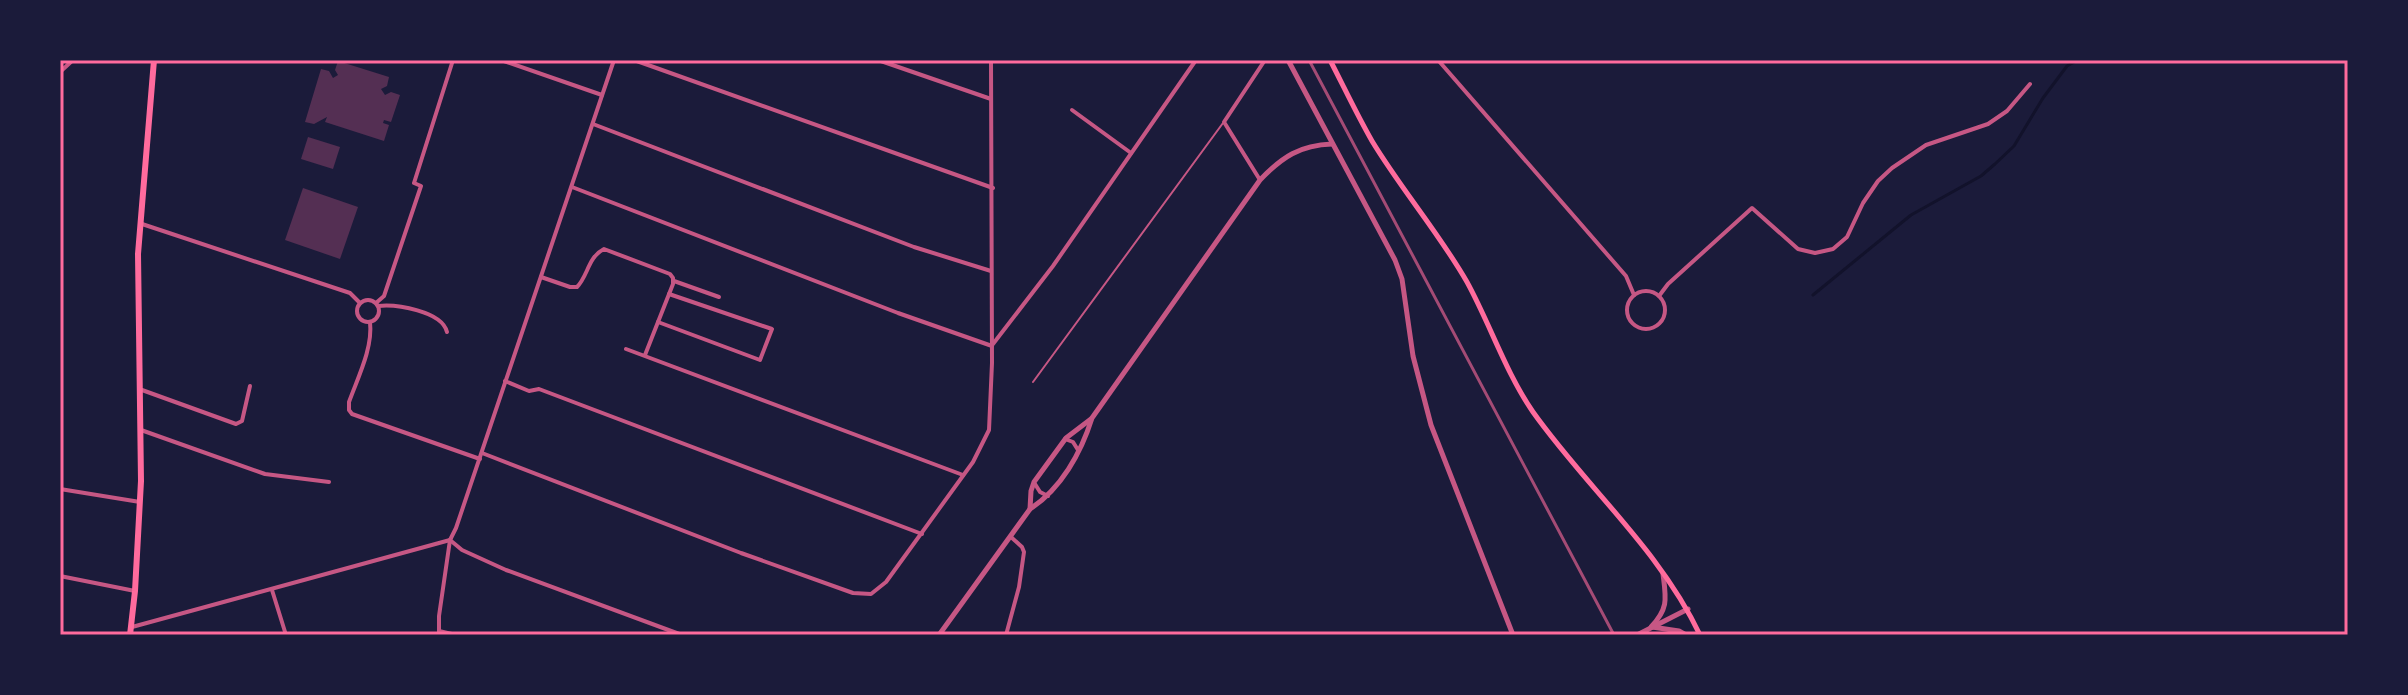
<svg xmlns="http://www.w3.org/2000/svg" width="2408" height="695" font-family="Inter,sans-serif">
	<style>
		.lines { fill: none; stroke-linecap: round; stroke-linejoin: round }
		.stream { stroke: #12122b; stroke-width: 3 }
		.building { fill: #542f53 }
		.service { stroke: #c65784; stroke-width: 2 }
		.minor { stroke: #c65784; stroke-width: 4 }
		.tertiary { stroke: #c65784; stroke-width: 5 }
		.secondary { stroke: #ff6b9d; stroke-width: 5 }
		.primary { stroke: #ff6b9d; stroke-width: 6 }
		.rail { stroke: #a44b75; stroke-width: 3 }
		.neatline { fill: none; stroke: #ff6b9d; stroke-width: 3 }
	</style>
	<rect width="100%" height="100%" fill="#1b1b3a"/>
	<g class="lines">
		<path class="stream" d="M 1813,295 L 1911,215 L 1981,176 L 1995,164 L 2014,146 L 2043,98 L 2067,66 L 2078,60"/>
	</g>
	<g class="building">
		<path d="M 338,61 L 389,77 L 387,86 L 381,89 L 385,95 L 391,92 L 400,95 L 391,122 L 384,120 L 383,123 L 389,125 L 384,141 L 325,122 L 327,117 L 314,124 L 305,122 L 321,69 L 329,71 L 333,78 L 338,75 L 335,70 Z"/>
		<path d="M 308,137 L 340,147 L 333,169 L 301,159 Z"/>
		<path d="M 303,188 L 358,207 L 340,259 L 285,240 Z"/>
	</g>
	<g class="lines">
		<path class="service" d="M 1033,382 L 1223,123"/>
		<g class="minor">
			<path d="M 501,60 L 602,95"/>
			<path d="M 634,60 L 993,188"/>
			<path d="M 878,60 L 991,99"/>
			<path d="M 1438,60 L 1626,276 L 1634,295"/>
			<path d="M 60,72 L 73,60"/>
			<path d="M 1072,110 L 1131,153"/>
			<path d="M 593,124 L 914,247 L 991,271"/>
			<path d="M 1260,180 L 1224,122 L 1265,60"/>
			<path d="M 572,187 L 898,313 L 992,346"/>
			<path d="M 142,224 L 350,293 L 360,303"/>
			<path d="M 541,277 L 570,287 L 577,287 C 588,276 588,257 604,249 L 670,274 L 673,278 L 673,284 L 645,355"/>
			<path d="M 674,281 L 719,297"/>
			<circle cx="1646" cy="310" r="19"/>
			<path d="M 1659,296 L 1668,284 L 1752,208 L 1798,249 L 1815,253 L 1833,249 L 1847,237 L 1863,203 L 1878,181 L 1892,168 L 1926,145 L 1988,124 L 2007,111 L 2030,84"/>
			<circle cx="368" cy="311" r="11"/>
			<path d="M 376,303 L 384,296 L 421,186 L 414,183 L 453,60"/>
			<path d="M 378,306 C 396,304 442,311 447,332"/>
			<path d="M 370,322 C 373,348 358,377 349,402 L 349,410 L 352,414 L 480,459"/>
			<path d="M 658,322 L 760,360 L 772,329 L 669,294"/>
			<path d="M 993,344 L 1053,266 L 1196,60"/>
			<path d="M 626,349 L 963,475"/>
			<path d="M 505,381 L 529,391 L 539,389 L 922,534"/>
			<path d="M 142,390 L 236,424 L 242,421 L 250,386"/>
			<path d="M 141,430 L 265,474 L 329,482"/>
			<path d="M 1065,439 L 1073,442 L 1078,450"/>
			<path d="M 482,453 L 741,553 L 853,593 L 871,594 L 886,582 L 973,462 L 989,430 L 992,363 L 991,60"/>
			<path d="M 1035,484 L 1040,492 L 1048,496"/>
			<path d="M 60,489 L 140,502"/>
			<path d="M 450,540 L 462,550 L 506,570 L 682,635"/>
			<path d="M 60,576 L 135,591"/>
			<path d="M 272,590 L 286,635"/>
			<path d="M 132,627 L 450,540 L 456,528 L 614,60"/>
			<path d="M 439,631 L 456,635"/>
			<path d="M 439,635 L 439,616 L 450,540"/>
			<path d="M 1006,635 L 1019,587 L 1024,552 L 1022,547 L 1011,537"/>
		</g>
		<g class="tertiary">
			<path d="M 1288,60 L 1395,260 L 1402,279 L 1413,356 L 1431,425 L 1513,635"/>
			<path d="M 1030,509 L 1031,491 L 1034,482 L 1066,438 L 1091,419"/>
			<path d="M 1651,627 C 1669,608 1666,598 1663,574"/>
			<path d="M 1652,627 L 1679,631 L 1686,635"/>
			<path d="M 939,635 L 1030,509 C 1061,489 1081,453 1092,418 L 1260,180 C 1282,157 1300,145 1332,144"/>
			<path d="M 1637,635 L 1688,609"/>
		</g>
		<path class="secondary" d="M 1330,60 C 1344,87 1357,115 1372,141 C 1401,189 1439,233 1467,282 C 1490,324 1506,373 1533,412 C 1587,488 1660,550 1700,635"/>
		<path class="primary" d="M 130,635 L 135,591 L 141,481 L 138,254 L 154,60"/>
		<path class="rail" d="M 1309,60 L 1614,635"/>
	</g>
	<rect width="2408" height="695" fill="none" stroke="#1b1b3a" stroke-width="124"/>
	<rect x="62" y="62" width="2284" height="571" class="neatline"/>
</svg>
